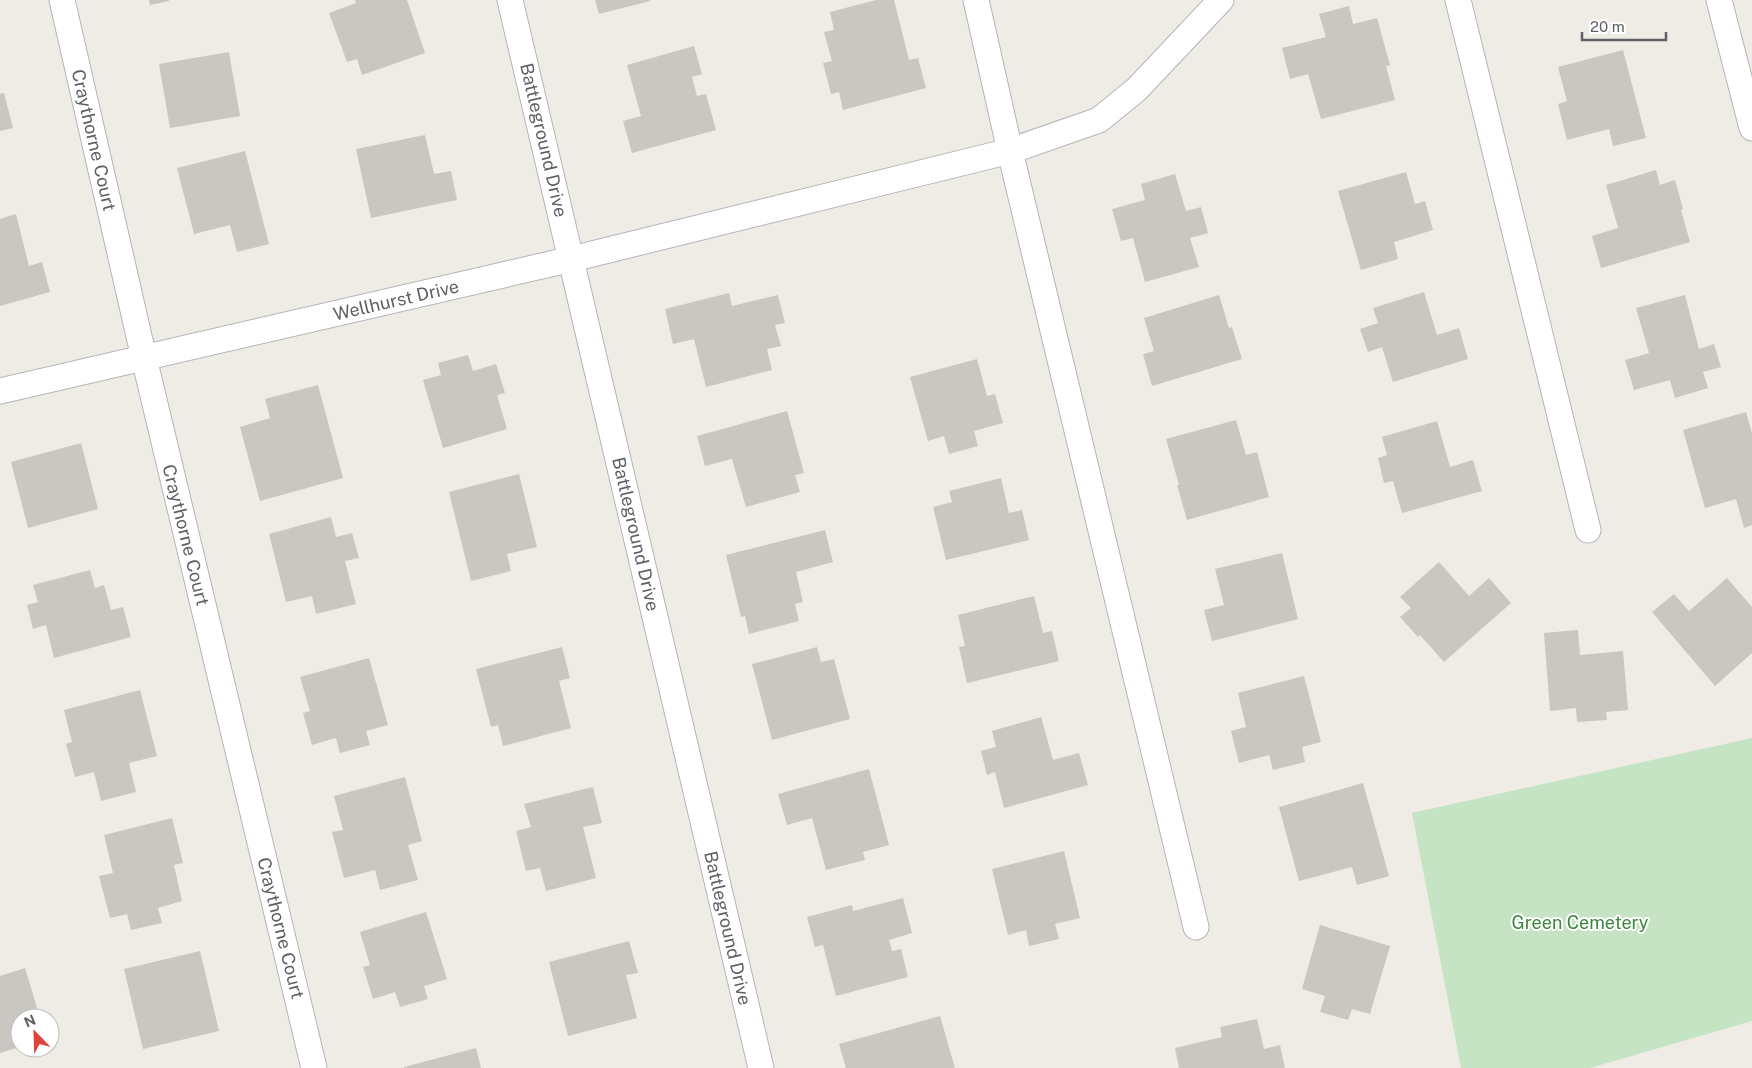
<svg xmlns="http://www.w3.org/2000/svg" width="1752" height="1068" font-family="'Public Sans',sans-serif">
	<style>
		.green { fill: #c4e4c3 }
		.building { fill: #cac7c2 }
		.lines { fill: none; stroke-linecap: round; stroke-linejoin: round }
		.minor-casing { stroke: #b2b5b9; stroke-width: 27 }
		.minor { stroke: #fff; stroke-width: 25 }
		.labels { text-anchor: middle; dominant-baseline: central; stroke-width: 4; stroke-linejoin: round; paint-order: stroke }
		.street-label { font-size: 18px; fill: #5d6064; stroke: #fff }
		.park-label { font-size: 18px; fill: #3b853c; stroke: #fff }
	</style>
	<rect width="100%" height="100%" fill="#eeece5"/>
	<path class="green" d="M 1752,738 L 1752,1021 L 1590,1068 L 1461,1068 L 1412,813 Z"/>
	<g class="building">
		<path d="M 149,0 L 169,0 L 169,1 L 150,5 Z"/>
		<path d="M 355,0 L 407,0 L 425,53 L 362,75 L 357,59 L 347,62 L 329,13 L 356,3 Z"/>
		<path d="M 595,0 L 650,0 L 650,1 L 599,14 Z"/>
		<path d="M 876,0 L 894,0 L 909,60 L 918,58 L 926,88 L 843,110 L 839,92 L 831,94 L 823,63 L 832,61 L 824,32 L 834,30 L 830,12 Z"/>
		<path d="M 1349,6 L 1353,24 L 1377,18 L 1390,65 L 1386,66 L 1395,100 L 1321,119 L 1308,74 L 1290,79 L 1282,48 L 1326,37 L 1319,14 Z"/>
		<path d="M 694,46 L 702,74 L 692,77 L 697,96 L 706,94 L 716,130 L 632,153 L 623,121 L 641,116 L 627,65 Z"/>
		<path d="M 1623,50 L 1646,138 L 1613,146 L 1609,129 L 1567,140 L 1558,104 L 1567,101 L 1558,67 Z"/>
		<path d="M 229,52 L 240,116 L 170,128 L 159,64 Z"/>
		<path d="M 4,93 L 13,128 L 0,131 L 0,94 Z"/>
		<path d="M 425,135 L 434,174 L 451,171 L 457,200 L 371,218 L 356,149 Z"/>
		<path d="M 245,151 L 269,244 L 237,252 L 230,225 L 194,234 L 177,168 Z"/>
		<path d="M 1656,170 L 1660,185 L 1675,180 L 1683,209 L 1681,210 L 1690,242 L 1601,268 L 1592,236 L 1618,228 L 1606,185 Z"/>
		<path d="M 1406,172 L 1415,204 L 1425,201 L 1433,230 L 1394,242 L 1398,259 L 1361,270 L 1338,191 Z"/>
		<path d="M 1175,174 L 1186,211 L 1201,207 L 1208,233 L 1190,238 L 1199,267 L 1145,282 L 1133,238 L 1121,241 L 1112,209 L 1145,200 L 1141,184 Z"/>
		<path d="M 16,214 L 29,266 L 42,262 L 50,292 L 0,306 L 0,219 Z"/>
		<path d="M 1424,292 L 1437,335 L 1459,328 L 1468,359 L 1393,382 L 1382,347 L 1368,352 L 1360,329 L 1378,323 L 1373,308 Z"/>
		<path d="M 729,293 L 732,306 L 778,295 L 785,323 L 775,325 L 781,346 L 767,349 L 772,370 L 706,387 L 694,339 L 673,344 L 665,309 Z"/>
		<path d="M 1219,295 L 1229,328 L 1232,327 L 1242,359 L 1152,386 L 1143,354 L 1154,351 L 1144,318 Z"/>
		<path d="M 1685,295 L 1699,349 L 1714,344 L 1721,367 L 1703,372 L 1708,388 L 1675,398 L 1670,380 L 1634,390 L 1625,360 L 1649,353 L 1636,308 Z"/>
		<path d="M 468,355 L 473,371 L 496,364 L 505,393 L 497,395 L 507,429 L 443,448 L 423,380 L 441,375 L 438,363 Z"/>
		<path d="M 977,359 L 987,396 L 995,394 L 1003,423 L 974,431 L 978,446 L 949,454 L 944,436 L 928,441 L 910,377 Z"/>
		<path d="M 318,385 L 343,478 L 260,501 L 240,427 L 270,418 L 265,399 Z"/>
		<path d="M 787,411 L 804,473 L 795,475 L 800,492 L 746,507 L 732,459 L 705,466 L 697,436 Z"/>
		<path d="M 1746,412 L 1752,433 L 1752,525 L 1744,528 L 1736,499 L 1705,508 L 1683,430 Z"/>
		<path d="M 1236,420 L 1246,455 L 1257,452 L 1269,497 L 1187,520 L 1177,485 L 1179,485 L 1166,439 Z"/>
		<path d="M 1437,421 L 1450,467 L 1473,460 L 1482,491 L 1402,513 L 1393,481 L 1384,483 L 1378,458 L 1387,455 L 1382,437 Z"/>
		<path d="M 81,443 L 98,509 L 28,528 L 11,462 Z"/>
		<path d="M 519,474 L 537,547 L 507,554 L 511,571 L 471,581 L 449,492 Z"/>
		<path d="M 1001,478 L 1009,513 L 1022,510 L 1029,540 L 946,560 L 933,507 L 952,502 L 949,491 Z"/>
		<path d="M 331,517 L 336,537 L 352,533 L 359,558 L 345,561 L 356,604 L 316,614 L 312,596 L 286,602 L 269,534 Z"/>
		<path d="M 825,530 L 833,562 L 796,572 L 803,602 L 795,604 L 799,621 L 749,634 L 745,616 L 741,617 L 726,555 Z"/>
		<path d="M 1282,553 L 1298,619 L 1212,641 L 1204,610 L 1224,605 L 1215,569 Z"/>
		<path d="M 1439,562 L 1469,596 L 1489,578 L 1511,603 L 1444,662 L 1420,635 L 1418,637 L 1400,617 L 1411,608 L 1400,597 Z"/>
		<path d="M 90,570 L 95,588 L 104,585 L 111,610 L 123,607 L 131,637 L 54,658 L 46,625 L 33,629 L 27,605 L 38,602 L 33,585 Z"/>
		<path d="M 1727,578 L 1752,607 L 1752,653 L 1715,686 L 1652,612 L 1674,594 L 1689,611 Z"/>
		<path d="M 1034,596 L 1043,633 L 1052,631 L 1059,661 L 967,683 L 959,647 L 965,646 L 958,615 Z"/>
		<path d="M 1578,630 L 1580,655 L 1623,651 L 1628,710 L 1606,712 L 1607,720 L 1577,722 L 1576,708 L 1550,711 L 1544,633 Z"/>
		<path d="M 562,647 L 570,678 L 559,681 L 571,728 L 503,746 L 498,725 L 491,727 L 476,669 Z"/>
		<path d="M 817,647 L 821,662 L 834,659 L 850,719 L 772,740 L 752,664 Z"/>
		<path d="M 369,658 L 388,725 L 366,731 L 370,745 L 340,753 L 336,738 L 312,745 L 303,713 L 310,711 L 300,677 Z"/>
		<path d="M 1304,676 L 1321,742 L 1302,747 L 1305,762 L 1273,770 L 1269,755 L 1239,763 L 1231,731 L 1246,727 L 1238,693 Z"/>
		<path d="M 140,690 L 157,756 L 129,763 L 136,792 L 101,801 L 94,772 L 75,777 L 66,744 L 72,742 L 64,710 Z"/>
		<path d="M 1041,717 L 1053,760 L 1079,753 L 1088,785 L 1004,808 L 995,772 L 987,775 L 981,751 L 996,747 L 992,731 Z"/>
		<path d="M 869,769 L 889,845 L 863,852 L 865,860 L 826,870 L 812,818 L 787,825 L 778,794 Z"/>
		<path d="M 405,777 L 422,841 L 408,845 L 418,880 L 380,890 L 375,870 L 344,878 L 332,832 L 343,830 L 334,796 Z"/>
		<path d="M 1363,783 L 1389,876 L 1357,885 L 1352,867 L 1299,881 L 1279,807 Z"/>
		<path d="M 593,787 L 602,823 L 583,827 L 596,878 L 546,891 L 540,868 L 526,871 L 516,831 L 531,827 L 524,804 Z"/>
		<path d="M 172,818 L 183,863 L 174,865 L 182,901 L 158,908 L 162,923 L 131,930 L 127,914 L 110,918 L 99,876 L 113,873 L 104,835 Z"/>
		<path d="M 1064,851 L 1080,918 L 1055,924 L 1059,939 L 1029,946 L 1026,930 L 1008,935 L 992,869 Z"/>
		<path d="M 903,898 L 912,933 L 889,940 L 892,951 L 901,949 L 908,977 L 836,996 L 823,945 L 815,947 L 807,917 L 852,905 L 853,911 Z"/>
		<path d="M 426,912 L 447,979 L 424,986 L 428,999 L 400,1007 L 395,992 L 373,999 L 363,967 L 370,965 L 360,932 Z"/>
		<path d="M 1320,925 L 1390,946 L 1370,1014 L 1352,1009 L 1348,1020 L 1320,1012 L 1325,996 L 1302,989 Z"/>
		<path d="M 629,941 L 638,973 L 626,975 L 637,1018 L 568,1036 L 549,962 Z"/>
		<path d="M 200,951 L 219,1031 L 143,1049 L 124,969 Z"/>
		<path d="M 25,968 L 40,1018 L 20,1018 L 20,1047 L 0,1053 L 0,976 Z"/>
		<path d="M 940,1016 L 955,1068 L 846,1068 L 839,1044 Z"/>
		<path d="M 1257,1019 L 1264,1049 L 1280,1045 L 1285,1068 L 1179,1068 L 1175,1048 L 1222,1037 L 1220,1027 Z"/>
		<path d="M 476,1048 L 481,1068 L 404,1068 L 404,1067 Z"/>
	</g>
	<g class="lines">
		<defs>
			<g id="minor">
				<path d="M 62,0 L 144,358 L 314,1068"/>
				<path d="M 510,0 L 761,1068"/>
				<path d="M 976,0 L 1010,151 L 1196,927"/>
				<path d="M 1458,0 L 1588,530"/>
				<path d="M 1719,0 L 1752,128"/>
				<path d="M 0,391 L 572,259 L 1010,151 L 1099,120 L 1137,89 L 1221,0"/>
			</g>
		</defs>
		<use href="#minor" class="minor-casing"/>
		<use href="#minor" class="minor"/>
	</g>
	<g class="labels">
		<g class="street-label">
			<text transform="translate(94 140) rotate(77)">Craythorne Court</text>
			<text transform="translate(544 140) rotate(77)">Battleground Drive</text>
			<text transform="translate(396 300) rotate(-13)">Wellhurst Drive</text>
			<text transform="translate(636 534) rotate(77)">Battleground Drive</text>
			<text transform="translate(186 535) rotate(76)">Craythorne Court</text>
			<text transform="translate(281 928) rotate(76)">Craythorne Court</text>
			<text transform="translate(728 928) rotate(77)">Battleground Drive</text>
		</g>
		<g class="park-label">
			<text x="1580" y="922">Green Cemetery</text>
		</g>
	</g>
	<g transform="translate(35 1033) rotate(337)"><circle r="24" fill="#ffffff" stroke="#bebfc1"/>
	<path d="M0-4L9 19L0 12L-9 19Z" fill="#de423b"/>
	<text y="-8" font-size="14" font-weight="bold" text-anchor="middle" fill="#5d6064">N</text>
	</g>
	<path d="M1582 32v8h84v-8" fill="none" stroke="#5d6064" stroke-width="2.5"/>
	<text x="1590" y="32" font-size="15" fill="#5d6064" stroke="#ffffff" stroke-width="4" paint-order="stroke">20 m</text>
</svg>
